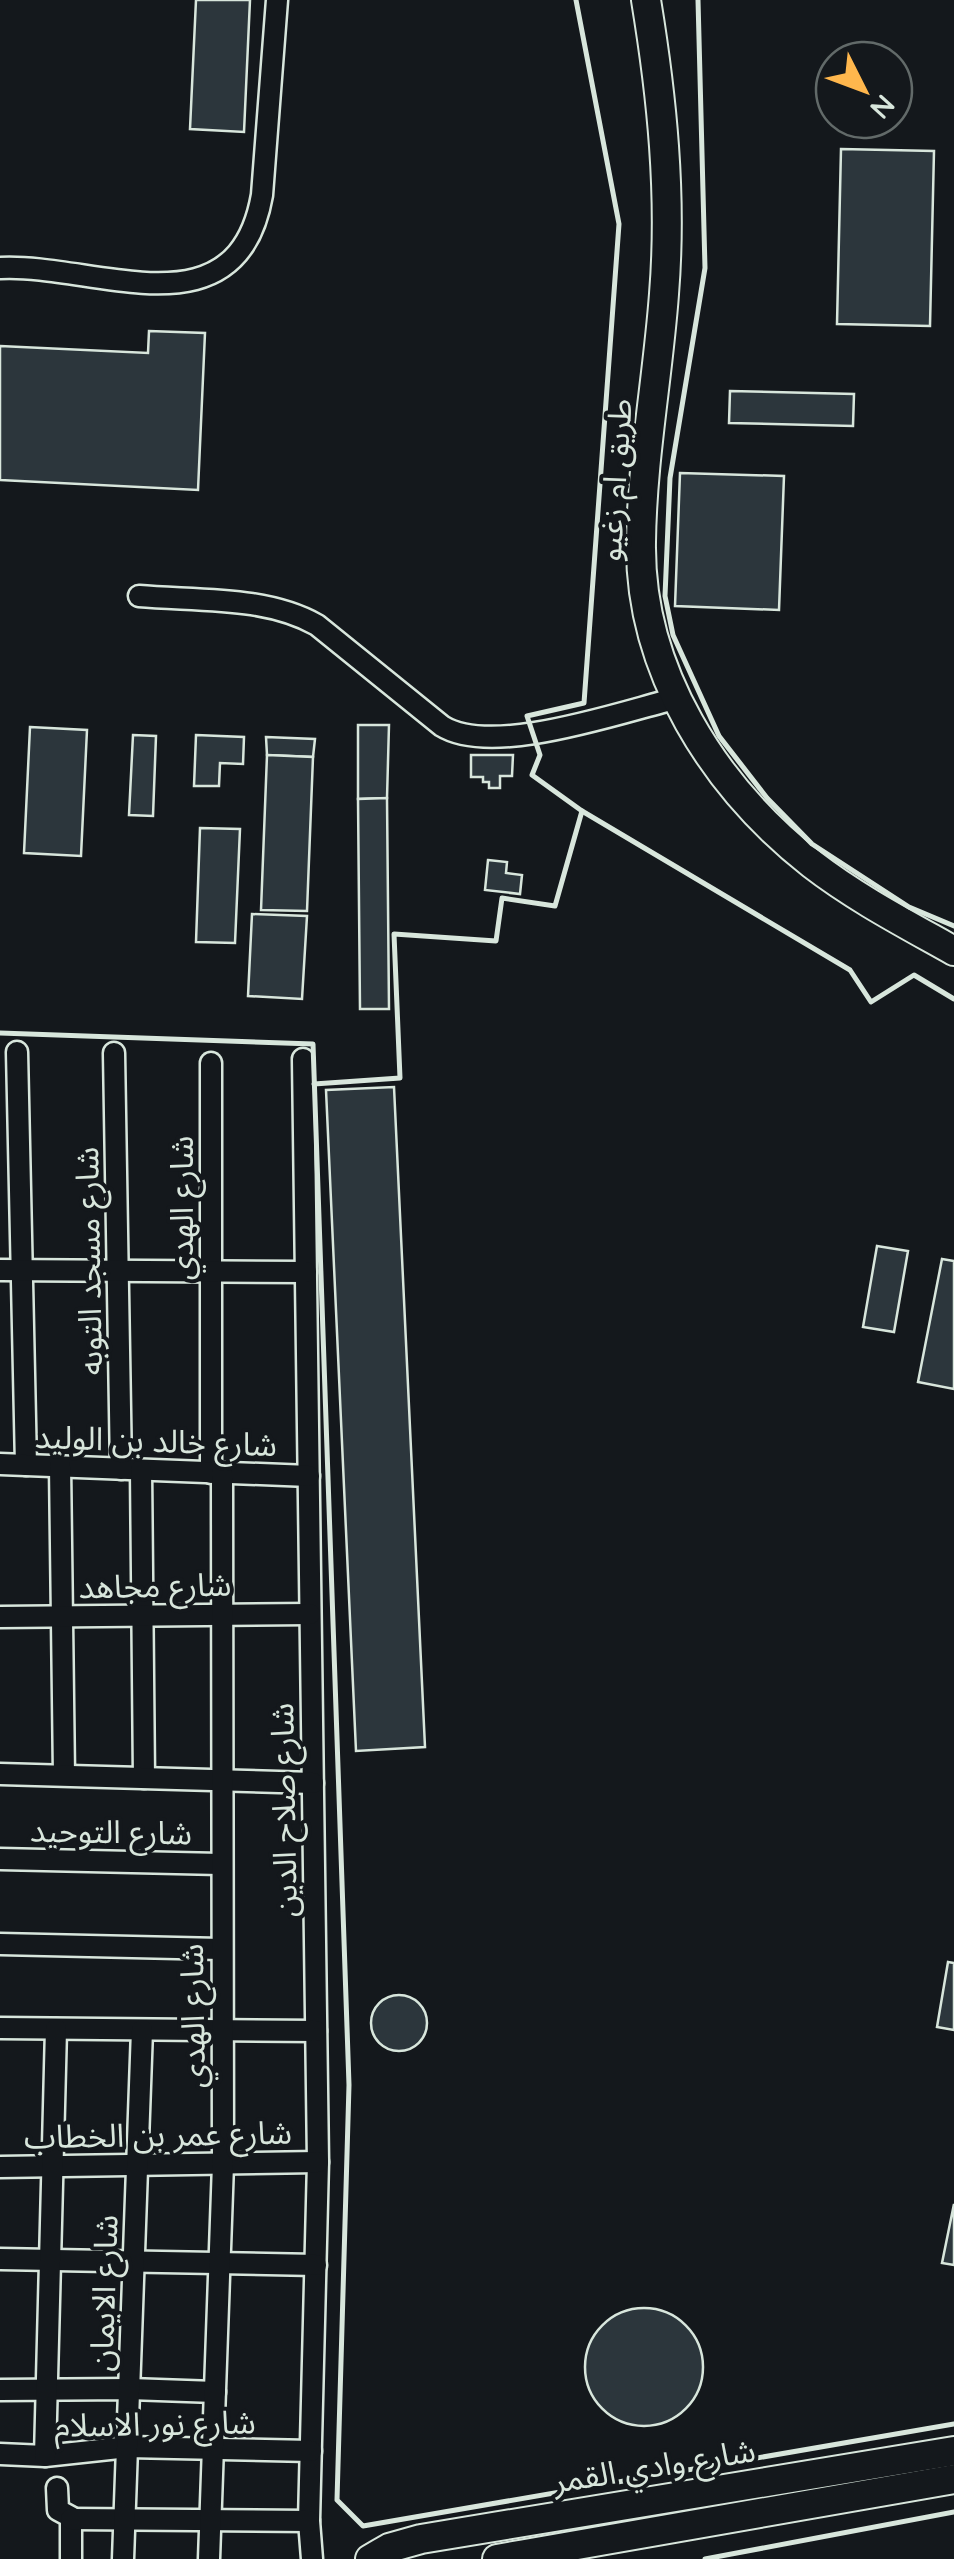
<svg xmlns="http://www.w3.org/2000/svg" width="954" height="2559" font-family="Quicksand,'Noto Sans Arabic',sans-serif">
	<style>
		.building { fill: #2c363c; stroke: #d8e6dc; stroke-width: 2.5 }
		.lines { fill: none; stroke-linecap: round; stroke-linejoin: round }
		.minor-casing { stroke: #d8e6dc; stroke-width: 25 }
		.major-casing { stroke: #d8e6dc; stroke-width: 32 }
		.minor { stroke: #14181c; stroke-width: 20 }
		.major { stroke: #14181c; stroke-width: 28 }
		.wall { stroke: #d8e6dc; stroke-width: 5 }
		.labels { text-anchor: middle; dominant-baseline: central; stroke-width: 8; stroke-linejoin: round; paint-order: stroke }
		.street-label { font-size: 32px; fill: #d8e6dc; stroke: #14181c }
	</style>
	<rect width="100%" height="100%" fill="#14181c"/>
	<g class="building">
		<path d="M 196,0 L 250,0 L 244,132 L 190,129 Z"/>
		<path d="M 841,149 L 934,151 L 930,326 L 837,324 Z"/>
		<path d="M 149,331 L 205,333 L 198,490 L 0,480 L 0,346 L 148,353 Z"/>
		<path d="M 730,391 L 854,394 L 853,426 L 729,423 Z"/>
		<path d="M 680,473 L 784,476 L 779,610 L 675,606 Z"/>
		<path d="M 358,725 L 389,725 L 387,798 L 358,799 Z"/>
		<path d="M 30,727 L 87,730 L 81,856 L 24,853 Z"/>
		<path d="M 133,735 L 156,736 L 153,816 L 129,815 Z"/>
		<path d="M 196,735 L 244,737 L 243,764 L 220,763 L 219,786 L 194,786 Z"/>
		<path d="M 266,737 L 315,739 L 313,757 L 267,755 Z"/>
		<path d="M 267,755 L 313,757 L 307,911 L 261,910 Z"/>
		<path d="M 471,755 L 513,755 L 512,776 L 500,776 L 500,788 L 489,788 L 489,782 L 483,782 L 483,777 L 471,777 Z"/>
		<path d="M 387,798 L 389,1009 L 360,1009 L 358,799 Z"/>
		<path d="M 200,828 L 240,829 L 235,943 L 196,942 Z"/>
		<path d="M 488,860 L 507,862 L 506,873 L 522,875 L 520,894 L 485,890 Z"/>
		<path d="M 252,914 L 307,916 L 302,999 L 248,996 Z"/>
		<path d="M 394,1087 L 425,1747 L 356,1751 L 326,1090 Z"/>
		<path d="M 877,1246 L 908,1251 L 894,1332 L 863,1327 Z"/>
		<path d="M 942,1259 L 954,1261 L 954,1389 L 918,1382 Z"/>
		<path d="M 948,1962 L 954,1963 L 954,2030 L 937,2027 Z"/>
		<circle cx="399" cy="2023" r="28"/>
		<path d="M 954,2204 L 954,2265 L 942,2263 Z"/>
		<circle cx="644" cy="2367" r="59"/>
	</g>
	<g class="lines">
		<defs>
			<g id="minor">
				<path d="M 0,268 C 95,263 237,338 262,195 L 277,0"/>
				<path d="M 139,596 C 197,601 266,596 317,625 L 442,726 C 492,757 618,713 674,699"/>
				<path d="M 17,1052 L 26,1465"/>
				<path d="M 114,1053 L 121,1469"/>
				<path d="M 303,1059 L 318,2162 L 309,2521 L 312,2559"/>
				<path d="M 211,1063 L 211,1473"/>
				<path d="M 0,1270 L 306,1272"/>
				<path d="M 0,1464 L 309,1476"/>
				<path d="M 60,1466 L 64,1775"/>
				<path d="M 141,1470 L 144,1778"/>
				<path d="M 0,1617 L 310,1614"/>
				<path d="M 0,1774 L 313,1783"/>
				<path d="M 0,1859 L 220,1864"/>
				<path d="M 0,1944 L 221,1949"/>
				<path d="M 0,2028 L 316,2031"/>
				<path d="M 0,2167 L 318,2162"/>
				<path d="M 0,2259 L 316,2265"/>
				<path d="M 0,2390 L 130,2389 L 215,2392"/>
				<path d="M 0,2454 L 45,2456 L 128,2447 L 311,2451"/>
				<path d="M 45,2456 L 56,2029"/>
				<path d="M 57,2488 L 58,2510 L 71,2517 L 71,2559"/>
				<path d="M 71,2519 L 309,2521"/>
				<path d="M 123,2559 L 142,2030"/>
				<path d="M 209,2559 L 223,2164 L 222,1473"/>
			</g>
			<g id="major">
				<path d="M 646,0 C 662,97 672,195 664,294 C 658,376 642,459 641,542 C 639,670 714,787 812,864 C 856,898 906,924 954,951"/>
				<path d="M 370,2559 L 389,2548 L 421,2539 L 954,2451"/>
				<path d="M 497,2559 L 954,2479"/>
			</g>
		</defs>
		<use href="#minor" class="minor-casing"/>
		<use href="#major" class="major-casing"/>
		<use href="#minor" class="minor"/>
		<use href="#major" class="major"/>
		<g class="wall">
			<path d="M 576,0 L 619,224 L 584,703 L 527,716 L 540,755 L 532,775 L 582,811 L 850,970 L 871,1002 L 914,975 L 954,999"/>
			<path d="M 698,0 L 705,268 L 670,478 L 665,596 L 673,635 L 719,736 L 767,798 L 812,844 L 909,907 L 954,926"/>
			<path d="M 0,1033 L 313,1044 L 349,2085 L 337,2500 L 363,2526 L 954,2424"/>
			<path d="M 314,1084 L 400,1078 L 394,934 L 496,941 L 502,898 L 555,906 L 582,811"/>
			<path d="M 705,2559 L 954,2512"/>
		</g>
	</g>
	<g class="labels">
		<g class="street-label">
			<text transform="translate(614 480) rotate(-86)">طريق ام زغيو</text>
			<text transform="translate(181 1208) rotate(-90)">شارع الهدي</text>
			<text transform="translate(88 1261) rotate(-91)">شارع مسجد التوبه</text>
			<text transform="translate(156 1440) rotate(2)">شارع خالد بن الوليد</text>
			<text transform="translate(155 1585) rotate(-1)">شارع مجاهد</text>
			<text transform="translate(283 1810) rotate(-91)">شارع صلاح الدين</text>
			<text transform="translate(111 1831) rotate(1)">شارع التوحيد</text>
			<text transform="translate(192 2016) rotate(-91)">شارع الهدي</text>
			<text transform="translate(158 2134) rotate(-1)">شارع عمر بن الخطاب</text>
			<text transform="translate(103 2293) rotate(-88)">شارع الايمان</text>
			<text transform="translate(155 2423) rotate(-1)">شارع نور الاسلام</text>
			<text transform="translate(654 2465) rotate(-9)">شارع وادي القمر</text>
		</g>
	</g>
	<g transform="translate(864 90) rotate(132)"><circle r="48" fill="#14181c" stroke="#626a69" stroke-width="2.5"/>
	<path d="M0-8L18 38L0 25L-18 38Z" fill="#ffb74d"/>
	<text y="-15" font-size="28" font-weight="bold" text-anchor="middle" fill="#d8e6dc">N</text>
	</g>
</svg>
